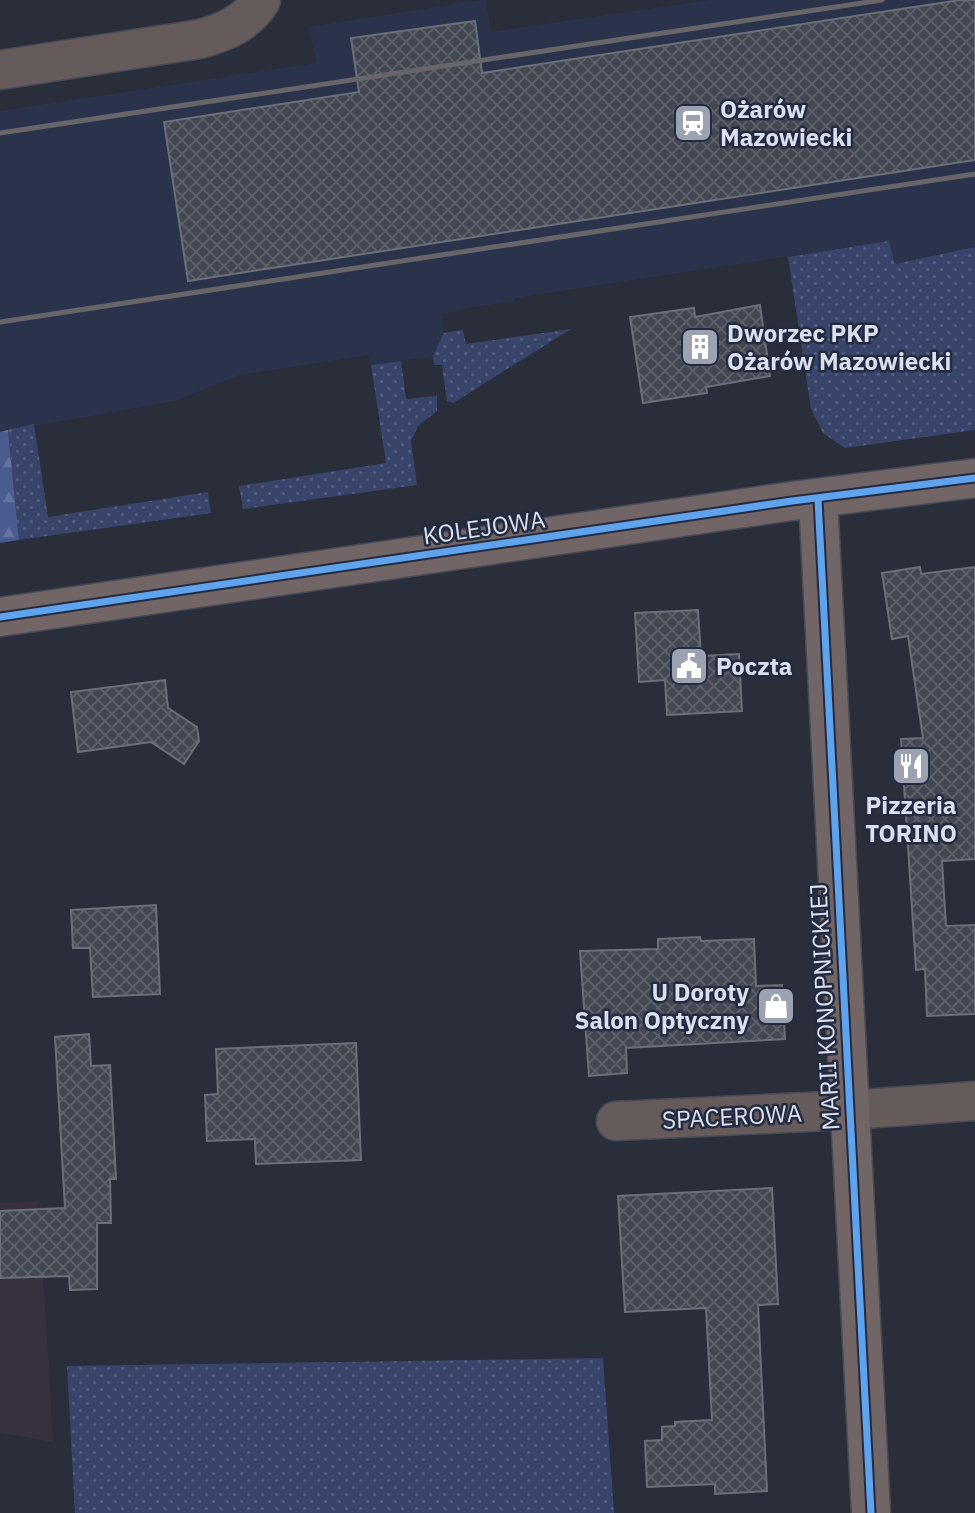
<svg xmlns="http://www.w3.org/2000/svg" width="975" height="1513" font-family="'IBM Plex Sans',sans-serif">
	<style>
		.built { fill: #2b334c }
		.education { fill: #37303e }
		.grass { fill: url(#grass-dots) }
		.forest { fill: url(#forest-firs) }
		.building { fill: url(#building-cross-hatch); stroke: #6b6f79; stroke-width: 2 }
		.lines { fill: none; stroke-linecap: round; stroke-linejoin: round }
		.street-casing { stroke: #484b55; stroke-width: 41 }
		.secondary-casing { stroke: #484b55; stroke-width: 41 }
		.street { stroke: #655b5b; stroke-width: 38 }
		.secondary { stroke: #716565; stroke-width: 38 }
		.rail { stroke: #676569; stroke-width: 5 }
		.cycleway-casing { stroke: #242b40; stroke-width: 11 }
		.cycleway { stroke: #60a3ed; stroke-width: 7 }
		.labels { text-anchor: middle; dominant-baseline: central; stroke-width: 5; stroke-linejoin: round; paint-order: stroke }
		.poi-label { font-size: 24px; font-weight: bold; fill: #dae0ee; stroke: #242b40; text-anchor: start }
		.street-label { font-size: 24px; fill: #dae0ee; stroke: #242b40 }
	</style>
	<defs>
		<pattern id="grass-dots" width="8" height="8" patternUnits="userSpaceOnUse" patternTransform="scale(1.75)"><rect width="8" height="8" fill="#39446b"/><path d="M2 2h.1M6 6h.1" fill="none" stroke="#555f80" stroke-width="1.8" stroke-linecap="round"/></pattern>
		<pattern id="forest-firs" width="22" height="20" patternUnits="userSpaceOnUse" patternTransform="scale(1.75)"><rect width="22" height="20" fill="#4a5b90"/><path d="M5 1l3.5 6h-7zM16 11l3.5 6h-7z" fill="#6472a0"/></pattern>
		<pattern id="building-cross-hatch" width="8" height="8" patternUnits="userSpaceOnUse" patternTransform="scale(1.75)"><rect width="8" height="8" fill="#434751"/><path d="M0 0l8 8M0 8l8-8" fill="none" stroke="#5e616a"/></pattern>
	</defs>
	<rect width="100%" height="100%" fill="#2a2e3a"/>
	<path class="built" d="M 482,0 L 486,0 L 491,32 L 710,0 L 975,0 L 975,247 L 895,264 L 889,241 L 515,298 L 515,301 L 461,309 L 460,312 L 442,314 L 444,333 L 433,356 L 371,365 L 369,355 L 239,375 L 175,401 L 0,432 L 0,111 L 317,63 L 308,27 Z"/>
	<path class="education" d="M 38,1201 L 49,1366 L 53,1442 L 0,1433 L 0,1203 Z"/>
	<g class="grass">
		<path d="M 889,241 L 895,264 L 975,247 L 975,430 L 845,448 L 823,433 L 811,409 L 788,257 Z"/>
		<path d="M 571,329 L 453,403 L 447,401 L 442,365 L 434,365 L 433,356 L 444,333 L 463,330 L 466,344 Z"/>
		<path d="M 401,361 L 406,399 L 437,396 L 437,411 L 418,426 L 411,441 L 417,485 L 243,509 L 239,486 L 386,463 L 371,365 Z"/>
		<path d="M 34,424 L 48,517 L 208,492 L 211,513 L 19,540 L 8,430 Z"/>
		<path d="M 603,1358 L 614,1513 L 75,1513 L 67,1366 Z"/>
	</g>
	<path class="forest" d="M 8,430 L 19,540 L 0,543 L 0,432 Z"/>
	<g class="building">
		<path d="M 960,0 L 975,0 L 975,160 L 188,281 L 164,122 L 359,92 L 351,38 L 475,21 L 482,73 Z"/>
		<path d="M 760,305 L 770,376 L 706,387 L 707,393 L 643,403 L 630,317 L 694,308 L 695,317 Z"/>
		<path d="M 920,567 L 921,574 L 975,567 L 975,859 L 942,861 L 946,926 L 975,925 L 975,1014 L 927,1016 L 925,969 L 916,970 L 901,739 L 923,738 L 908,636 L 892,639 L 882,573 Z"/>
		<path d="M 698,610 L 701,656 L 739,654 L 742,711 L 667,715 L 665,680 L 639,682 L 635,613 Z"/>
		<path d="M 165,680 L 168,708 L 197,727 L 199,741 L 184,764 L 151,742 L 78,752 L 71,692 Z"/>
		<path d="M 156,905 L 160,994 L 93,997 L 90,948 L 73,948 L 71,910 Z"/>
		<path d="M 700,937 L 701,941 L 754,939 L 756,986 L 782,985 L 785,1039 L 626,1048 L 627,1073 L 589,1076 L 580,951 L 658,949 L 658,939 Z"/>
		<path d="M 89,1034 L 91,1066 L 110,1065 L 116,1179 L 110,1179 L 111,1223 L 97,1223 L 97,1289 L 70,1290 L 69,1276 L 0,1278 L 0,1211 L 65,1208 L 55,1037 Z"/>
		<path d="M 356,1043 L 361,1160 L 256,1164 L 255,1139 L 207,1141 L 205,1095 L 218,1094 L 216,1049 Z"/>
		<path d="M 772,1188 L 778,1304 L 758,1305 L 767,1491 L 715,1494 L 715,1484 L 647,1487 L 645,1441 L 662,1440 L 662,1427 L 675,1426 L 675,1422 L 712,1420 L 706,1308 L 625,1312 L 618,1196 Z"/>
	</g>
	<g class="lines">
		<defs>
			<g id="street">
				<path d="M 0,70 L 200,39 C 225,32 247,23 261,0"/>
				<path d="M 616,1121 L 849,1110 L 975,1101"/>
			</g>
			<g id="secondary">
				<path d="M 818,499 L 871,1513"/>
				<path d="M 0,617 L 792,501 L 975,478"/>
			</g>
		</defs>
		<use href="#street" class="street-casing"/>
		<use href="#secondary" class="secondary-casing"/>
		<use href="#street" class="street"/>
		<use href="#secondary" class="secondary"/>
		<g class="rail">
			<path d="M 0,133 L 882,0"/>
			<path d="M 0,322 L 975,174"/>
		</g>
		<defs>
			<g id="cycleway">
				<path d="M 818,499 L 871,1513"/>
				<path d="M 0,617 L 792,501 L 975,478"/>
			</g>
		</defs>
		<use href="#cycleway" class="cycleway-casing"/>
		<use href="#cycleway" class="cycleway"/>
	</g>
	<defs>
		<symbol id="station-square" viewBox="-11 -11 22 22"><rect x="-9" y="-9" width="18" height="18" rx="4" fill="#9ca2af" stroke="#242b40"/><path d="M-3-6H3Q5-6 5-4V2Q5 4 3 4L4.5 6H3L1.5 4h-3L-3 6H-4.5L-3 4Q-5 4-5 2V-4Q-5-6-3-6ZM-3.5-4v3h7v-3ZM-3.5 1v1.5H-2V1ZM2 1v1.5H3.5V1Z" fill="#fff"/></symbol>
		<symbol id="building-square" viewBox="-11 -11 22 22"><rect x="-9" y="-9" width="18" height="18" rx="4" fill="#9ca2af" stroke="#242b40"/><path d="M-4-6H4V6H1V3H-1V6H-4ZM-2.5-4.3h1.7v1.8h-1.7ZM.8-4.3h1.7v1.8H.8ZM-2.5-1h1.7V.8h-1.7ZM.8-1h1.7V.8H.8Z" fill="#fff"/></symbol>
		<symbol id="civic-square" viewBox="-11 -11 22 22"><rect x="-9" y="-9" width="18" height="18" rx="4" fill="#9ca2af" stroke="#242b40"/><path d="M-.6-6.5H3V-4.5H.6V-3L4-1V1h2V6H-6V1h2V-1L-.6-3ZM-1.2 2.5V6h2.4V2.5Z" fill="#fff"/></symbol>
		<symbol id="restaurant-square" viewBox="-11 -11 22 22"><rect x="-9" y="-9" width="18" height="18" rx="4" fill="#9ca2af" stroke="#242b40"/><path d="M-5-6h1v4h1v-4h1v4h1v-4h1v5L-1.5 .5V6h-2V.5L-5-1ZM5-6V6H3V1.5H1.5Q1.5-4 5-6Z" fill="#fff"/></symbol>
		<symbol id="shop-square" viewBox="-11 -11 22 22"><rect x="-9" y="-9" width="18" height="18" rx="4" fill="#9ca2af" stroke="#242b40"/><path d="M-5-2.5h2.3a2.7 3.5 0 0 1 5.4 0H5L5.5 6h-11ZM-1.5-2.5h3a1.5 2.3 0 0 0-3 0Z" fill="#fff"/></symbol>
	</defs>
	<g fill-rule="evenodd">
		<use href="#station-square" x="671" y="101" width="44" height="44"/>
		<use href="#building-square" x="678" y="325" width="44" height="44"/>
		<use href="#civic-square" x="667" y="644" width="44" height="44"/>
		<use href="#restaurant-square" x="889" y="744" width="44" height="44"/>
		<use href="#shop-square" x="754" y="984" width="44" height="44"/>
	</g>
	<g class="labels">
		<g class="poi-label">
			<text x="720" y="109">Ożarów<tspan x="720" dy="28">Mazowiecki</tspan></text>
			<text x="727" y="333">Dworzec PKP<tspan x="727" dy="28">Ożarów Mazowiecki</tspan></text>
			<text x="716" y="666">Poczta</text>
			<text x="911" y="805" text-anchor="middle">Pizzeria<tspan x="911" dy="28">TORINO</tspan></text>
			<text x="749" y="992" text-anchor="end">U Doroty<tspan x="749" dy="28">Salon Optyczny</tspan></text>
		</g>
		<g class="street-label">
			<text transform="translate(484 527) rotate(-8)">KOLEJOWA</text>
			<text transform="translate(824 1007) rotate(-93)">MARII KONOPNICKIEJ</text>
			<text transform="translate(732 1116) rotate(-3)">SPACEROWA</text>
		</g>
	</g>
</svg>
